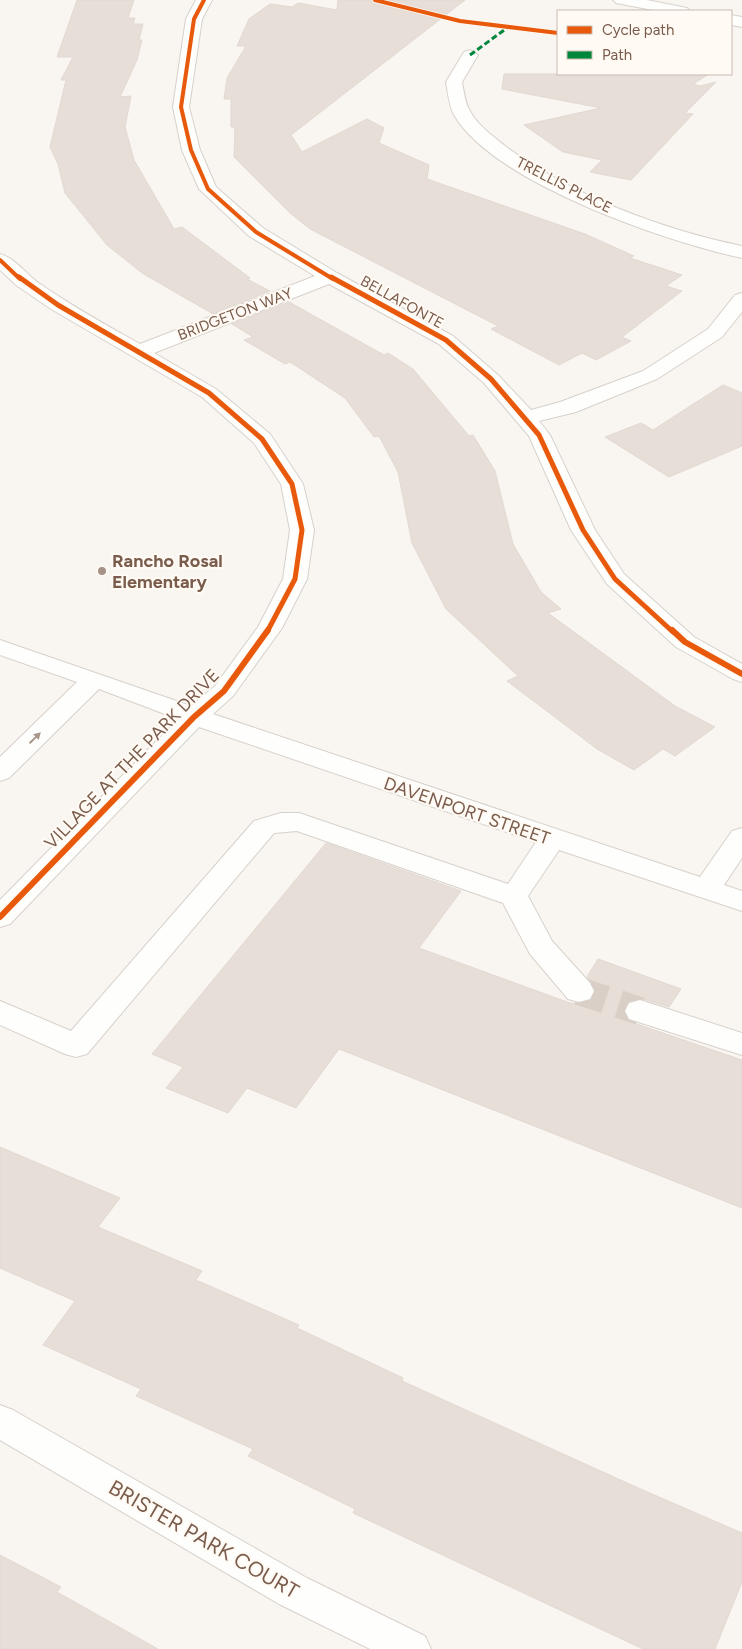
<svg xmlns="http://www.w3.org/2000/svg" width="742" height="1649" font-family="Figtree,sans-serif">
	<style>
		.building { fill: #e6ded7; stroke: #e2d8d2 }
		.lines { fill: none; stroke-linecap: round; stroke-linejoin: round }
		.minor-tunnel { stroke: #d9cfc7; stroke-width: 28; stroke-dasharray: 28 14; stroke-linecap: butt }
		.minor-casing { stroke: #d7d1cb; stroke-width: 2 }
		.minor { fill: #fefefd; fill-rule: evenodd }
		.quiet { stroke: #00873e; stroke-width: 3; stroke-dasharray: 6 3; stroke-linecap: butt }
		.cycleway-far2-casing { stroke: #fffaf3; stroke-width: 5.5 }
		.cycleway-far1-casing { stroke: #fffaf3; stroke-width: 8 }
		.cycleway-casing { stroke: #fffaf3; stroke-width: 9 }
		.cycleway-far2 { stroke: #e8590c; stroke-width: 4 }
		.cycleway-far1 { stroke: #e8590c; stroke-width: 5 }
		.cycleway { stroke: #e8590c; stroke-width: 6 }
		.oneway { fill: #a8958b }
		.poi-dot { fill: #a69286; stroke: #fffaf3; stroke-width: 2 }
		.labels { text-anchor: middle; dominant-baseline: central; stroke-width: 4; stroke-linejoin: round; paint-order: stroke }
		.far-street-label { font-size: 15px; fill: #7a5c4d; stroke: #fffaf3 }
		.poi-label { font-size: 18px; font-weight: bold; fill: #7a5c4d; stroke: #fffaf3; text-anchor: start }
		.street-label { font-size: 18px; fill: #7a5c4d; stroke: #fffaf3 }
		.near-street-label { font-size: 21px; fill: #7a5c4d; stroke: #fffaf3 }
	</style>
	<rect width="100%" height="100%" fill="#f9f5f0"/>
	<g class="building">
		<path d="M 77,0 L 134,0 L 128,18 L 135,18 L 133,24 L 143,24 L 139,40 L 142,40 L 137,60 L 120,97 L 131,96 L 125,127 L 134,160 L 174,229 L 182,227 L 250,278 L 247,279 L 270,291 L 213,314 L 142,273 L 107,245 L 65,193 L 58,164 L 50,147 L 66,80 L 61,80 L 73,57 L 57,57 Z"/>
		<path d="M 338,0 L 465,0 L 291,135 L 302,152 L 367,119 L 384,128 L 379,143 L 429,165 L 427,179 L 585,234 L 634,256 L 630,258 L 682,275 L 666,286 L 682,291 L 622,337 L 631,341 L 596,360 L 582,353 L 559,365 L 491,329 L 498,326 L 310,229 L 289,212 L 234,157 L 235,127 L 231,127 L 231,99 L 224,99 L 227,78 L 246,46 L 237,46 L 249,19 L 270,4 L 292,7 L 298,3 L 337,10 Z"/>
		<path d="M 504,74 L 709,74 L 693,84 L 700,86 L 716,82 L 685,113 L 693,114 L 631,180 L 590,172 L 602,160 L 563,152 L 524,125 L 601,108 L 502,89 Z"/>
		<path d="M 289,302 L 384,355 L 388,353 L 413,369 L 469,436 L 473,435 L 495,471 L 513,544 L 541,592 L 561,609 L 548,613 L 675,706 L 715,727 L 675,756 L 663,749 L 634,770 L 597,749 L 507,681 L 518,676 L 446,609 L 412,543 L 398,472 L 379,436 L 374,437 L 345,398 L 290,362 L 285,364 L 244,340 L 253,337 L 232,324 Z"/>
		<path d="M 723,385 L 742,393 L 742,446 L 669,477 L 605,437 L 641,423 L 653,430 Z"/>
		<path d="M 326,843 L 461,891 L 419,948 L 570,1003 L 579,1004 L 592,1000 L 596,990 L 587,977 L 598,959 L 681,989 L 669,1007 L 640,998 L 627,1002 L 623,1012 L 628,1021 L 742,1060 L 742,1208 L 339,1049 L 296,1108 L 247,1088 L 228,1113 L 166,1088 L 183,1067 L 152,1054 Z"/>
		<path d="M 0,1147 L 120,1198 L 98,1227 L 202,1271 L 196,1280 L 299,1325 L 297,1328 L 403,1378 L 402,1381 L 636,1487 L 742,1533 L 742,1582 L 715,1649 L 643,1649 L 353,1513 L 355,1509 L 248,1456 L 253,1449 L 136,1396 L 141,1389 L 43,1345 L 75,1301 L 0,1268 Z"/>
		<path d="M 0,1555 L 61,1587 L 57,1592 L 158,1649 L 0,1649 Z"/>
	</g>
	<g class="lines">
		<path class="minor-tunnel" d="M 579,991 L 640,1011"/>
		<defs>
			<g id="minor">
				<path d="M 196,0 L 212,0 L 202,19 L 189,107 L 200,150 L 216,187 L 263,228 L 337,273 L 453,336 L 498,375 L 531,410 L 560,402 L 643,371 L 708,329 L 735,295 L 742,293 L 742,312 L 722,337 L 657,379 L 576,412 L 539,421 L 550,435 L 595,530 L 624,574 L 694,637 L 742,664 L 742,682 L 733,679 L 676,647 L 607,584 L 571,530 L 529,436 L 484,383 L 439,344 L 329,284 L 154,353 L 216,389 L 270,434 L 303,484 L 314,530 L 307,579 L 282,628 L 233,696 L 213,714 L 700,877 L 732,831 L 742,828 L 742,858 L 724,885 L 742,891 L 742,911 L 559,850 L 528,896 L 552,941 L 590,983 L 594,991 L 590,999 L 579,1002 L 568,999 L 530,954 L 503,903 L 297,831 L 274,833 L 87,1054 L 76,1057 L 65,1054 L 0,1025 L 0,1001 L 71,1031 L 254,821 L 281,813 L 299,813 L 508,884 L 536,842 L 199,727 L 10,924 L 0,927 L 0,900 L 178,719 L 99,689 L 9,778 L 0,781 L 0,757 L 77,682 L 0,655 L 0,640 L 191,706 L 215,686 L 258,627 L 283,579 L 290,530 L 281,484 L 254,443 L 202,397 L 51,309 L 16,285 L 0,270 L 0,254 C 15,258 27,275 40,284 C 72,306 106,325 140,344 L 315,276 L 249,236 L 199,189 L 182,150 L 173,107 L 186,19 Z"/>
				<path d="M 613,0 L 647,0 L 687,8 L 690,11 L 658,11 L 616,3 Z"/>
				<path d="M 731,15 L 742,17 L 742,27 L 731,25 Z"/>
				<path d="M 470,50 L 478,55 L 462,82 C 464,92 465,103 470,111 C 477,125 493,136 505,146 C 573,196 660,229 742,246 L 742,258 C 667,242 494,183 454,115 C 449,105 448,93 446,82 L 464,52 Z"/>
				<path d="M 640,1000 L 742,1033 L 742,1055 L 629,1019 L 625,1011 L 629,1003 Z"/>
				<path d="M 0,1405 L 13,1410 L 307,1578 L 425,1636 L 431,1649 L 370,1649 L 279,1604 L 0,1440 Z"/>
			</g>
		</defs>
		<use href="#minor" class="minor-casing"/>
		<use href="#minor" class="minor"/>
		<path class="quiet" d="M 470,55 L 507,28"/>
		<defs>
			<g id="cycleway-far2">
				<path d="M 204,0 L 194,19 L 181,107 L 191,150 L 208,189 L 256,232 L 333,279"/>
				<path d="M 375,0 L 460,21 L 558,33"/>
				<path d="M 0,260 L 20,279"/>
			</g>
			<g id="cycleway-far1">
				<path d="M 19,277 L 58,305 L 209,393 L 262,439 L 292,484 L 302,530 L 295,579 L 267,632"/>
				<path d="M 331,277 L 446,340 L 491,379 L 539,435 L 583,530 L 615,579 L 673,632"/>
			</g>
			<g id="cycleway">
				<path d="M 672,630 L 685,642 L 742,674"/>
				<path d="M 0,917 L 194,717 L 224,691 L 268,630"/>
			</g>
		</defs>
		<use href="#cycleway-far2" class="cycleway-far2-casing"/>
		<use href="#cycleway-far1" class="cycleway-far1-casing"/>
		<use href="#cycleway" class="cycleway-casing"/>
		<use href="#cycleway-far2" class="cycleway-far2"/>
		<use href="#cycleway-far1" class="cycleway-far1"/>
		<use href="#cycleway" class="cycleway"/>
	</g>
	<defs><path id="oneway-solid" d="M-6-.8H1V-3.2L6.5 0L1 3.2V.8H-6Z" transform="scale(1.25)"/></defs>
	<use class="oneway" href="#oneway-solid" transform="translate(35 738) rotate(-44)"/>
	<circle class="poi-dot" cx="102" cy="571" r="5"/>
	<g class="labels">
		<g class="far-street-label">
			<text transform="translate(564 185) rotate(27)">TRELLIS PLACE</text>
			<text transform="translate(402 302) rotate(29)">BELLAFONTE</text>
			<text transform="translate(235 314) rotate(-21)">BRIDGETON WAY</text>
		</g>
		<g class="poi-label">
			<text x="112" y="561">Rancho Rosal<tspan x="112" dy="21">Elementary</tspan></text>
		</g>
		<g class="street-label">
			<text transform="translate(132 759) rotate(-46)">VILLAGE AT THE PARK DRIVE</text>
			<text transform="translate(467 811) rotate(19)">DAVENPORT STREET</text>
		</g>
		<g class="near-street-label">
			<text transform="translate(204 1539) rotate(30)">BRISTER PARK COURT</text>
		</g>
	</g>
	<rect x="557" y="10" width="175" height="65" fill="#fffaf3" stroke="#cabbb1"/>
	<rect x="567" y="26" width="25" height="8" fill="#e8590c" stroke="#cabbb1"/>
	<text x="602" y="35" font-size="15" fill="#7a5c4d">Cycle path</text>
	<rect x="567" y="51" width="25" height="8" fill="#00873e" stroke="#cabbb1"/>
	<text x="602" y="60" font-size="15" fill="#7a5c4d">Path</text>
</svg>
